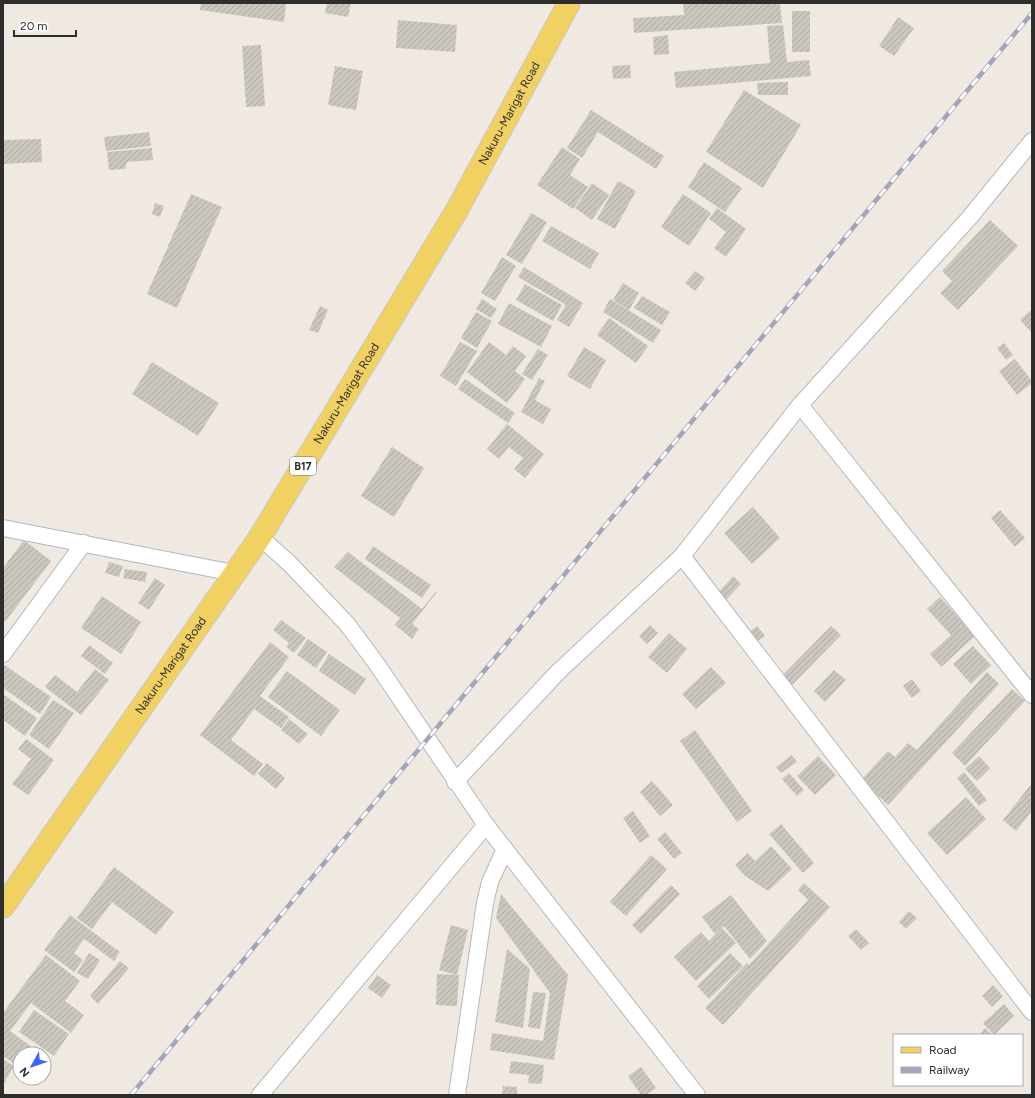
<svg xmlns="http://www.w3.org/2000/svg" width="1035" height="1098" font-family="Figtree,sans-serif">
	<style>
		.building { fill: url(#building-hatch) }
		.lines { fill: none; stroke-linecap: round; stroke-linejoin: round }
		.minor-casing { stroke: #b4b7c1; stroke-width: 18 }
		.primary-casing { stroke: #c9c9c9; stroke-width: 24 }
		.minor { stroke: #fff; stroke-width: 16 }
		.primary { stroke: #f2d163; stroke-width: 22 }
		.rail-casing { stroke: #a3a6b8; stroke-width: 4.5 }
		.rail { stroke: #fff; stroke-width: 3; stroke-dasharray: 9; stroke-linecap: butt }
		.labels { text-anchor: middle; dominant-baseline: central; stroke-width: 3.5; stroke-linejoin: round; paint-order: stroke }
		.shield { fill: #fff; stroke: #6d6d6d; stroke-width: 1 }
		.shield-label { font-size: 11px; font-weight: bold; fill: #2e2e2e }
		.street-label { font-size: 12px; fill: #2e2e2e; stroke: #fff }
	</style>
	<defs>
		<pattern id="building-hatch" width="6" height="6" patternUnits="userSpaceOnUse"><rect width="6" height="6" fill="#cbc7bf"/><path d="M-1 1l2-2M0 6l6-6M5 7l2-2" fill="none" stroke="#afaba4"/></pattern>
	</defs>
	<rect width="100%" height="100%" fill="#efe9e1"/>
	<g class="building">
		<path d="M 201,3 L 278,3 L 286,4 L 284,22 L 200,10 Z"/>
		<path d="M 327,3 L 351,4 L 348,17 L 325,13 Z"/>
		<path d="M 683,3 L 780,4 L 782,23 L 634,33 L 633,18 L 684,15 Z"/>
		<rect x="792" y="11" width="18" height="41"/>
		<path d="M 898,17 L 914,28 L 894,56 L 879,46 Z"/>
		<path d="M 398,20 L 457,25 L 455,52 L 396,48 Z"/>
		<path d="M 783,25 L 787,62 L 809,60 L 811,76 L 676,88 L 674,72 L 770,63 L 767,26 Z"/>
		<path d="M 668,35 L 669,54 L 654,55 L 653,37 Z"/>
		<path d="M 261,45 L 265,106 L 246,107 L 242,46 Z"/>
		<path d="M 630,65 L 631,78 L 613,79 L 612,66 Z"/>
		<path d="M 335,66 L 363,71 L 356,110 L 328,105 Z"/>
		<path d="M 788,82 L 788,95 L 758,95 L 757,83 Z"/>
		<path d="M 744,90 L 801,125 L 763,188 L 706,152 Z"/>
		<path d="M 591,110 L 664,156 L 656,169 L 598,132 L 582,158 L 567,148 Z"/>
		<path d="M 149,132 L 151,146 L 106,151 L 104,137 Z"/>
		<path d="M 41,139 L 42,162 L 3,164 L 3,140 Z"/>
		<path d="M 562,147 L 580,159 L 570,175 L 588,187 L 573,209 L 537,185 Z"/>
		<path d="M 152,148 L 153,160 L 127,162 L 125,169 L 109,170 L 107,152 Z"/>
		<path d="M 704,162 L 742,188 L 725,212 L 688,187 Z"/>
		<path d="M 618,181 L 636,191 L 615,229 L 597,219 Z"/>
		<path d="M 592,183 L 609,195 L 592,220 L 575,208 Z"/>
		<path d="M 191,194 L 222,207 L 177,308 L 147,294 Z"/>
		<path d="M 683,194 L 711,213 L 689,246 L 661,227 Z"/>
		<path d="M 155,203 L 164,206 L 160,217 L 152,214 Z"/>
		<path d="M 717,208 L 746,229 L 726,257 L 714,248 L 726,232 L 709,219 Z"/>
		<path d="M 531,213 L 547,222 L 522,264 L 506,255 Z"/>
		<path d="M 990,220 L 1018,246 L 958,310 L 940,293 L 952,281 L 942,271 Z"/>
		<path d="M 551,226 L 599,253 L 590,269 L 542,241 Z"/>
		<path d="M 502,257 L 516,266 L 495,301 L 481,293 Z"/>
		<path d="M 524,267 L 583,303 L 569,327 L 557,320 L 566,305 L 518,277 Z"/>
		<path d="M 695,271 L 705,278 L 695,291 L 685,283 Z"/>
		<path d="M 623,283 L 639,293 L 629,310 L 613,300 Z"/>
		<path d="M 525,284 L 562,305 L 553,321 L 516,300 Z"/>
		<path d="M 642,296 L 670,312 L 662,325 L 634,308 Z"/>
		<path d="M 482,299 L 497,309 L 491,318 L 476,309 Z"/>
		<path d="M 610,299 L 661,330 L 653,343 L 603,312 Z"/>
		<path d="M 509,303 L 552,326 L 541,347 L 498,324 Z"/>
		<path d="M 320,306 L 328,310 L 318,333 L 309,330 Z"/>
		<path d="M 1032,309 L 1032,333 L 1020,320 Z"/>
		<path d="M 476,312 L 492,321 L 477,348 L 461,338 Z"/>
		<path d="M 609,318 L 648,346 L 636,363 L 597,335 Z"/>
		<path d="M 460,342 L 477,351 L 456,386 L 440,376 Z"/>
		<path d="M 489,342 L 506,355 L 513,346 L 526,356 L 515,371 L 525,379 L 507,403 L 467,372 Z"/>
		<path d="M 1004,343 L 1013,355 L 1006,360 L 997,348 Z"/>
		<path d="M 584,347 L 606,360 L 590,389 L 567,376 Z"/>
		<path d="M 538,349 L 548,355 L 532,380 L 522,374 Z"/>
		<path d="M 1015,359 L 1032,381 L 1032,383 L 1017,395 L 999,371 Z"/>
		<path d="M 152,362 L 219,403 L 198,436 L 132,394 Z"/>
		<path d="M 539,378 L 545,381 L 535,400 L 551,409 L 543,424 L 521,412 Z"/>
		<path d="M 465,379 L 515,413 L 508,423 L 458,389 Z"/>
		<path d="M 507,424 L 544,454 L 525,478 L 514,469 L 523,458 L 509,447 L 499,459 L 487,449 Z"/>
		<path d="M 392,447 L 424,468 L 394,517 L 361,496 Z"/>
		<path d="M 753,507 L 780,538 L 752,564 L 724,533 Z"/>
		<path d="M 1000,510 L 1025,538 L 1015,547 L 991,518 Z"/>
		<path d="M 24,540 L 51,561 L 5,622 L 3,620 L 3,568 Z"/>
		<path d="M 373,546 L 431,585 L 422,598 L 365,559 Z"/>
		<path d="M 348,552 L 422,609 L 436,591 L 437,592 L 412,624 L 419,629 L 412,639 L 395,625 L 400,618 L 334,567 Z"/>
		<path d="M 109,562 L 123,566 L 119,577 L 105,573 Z"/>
		<path d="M 125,569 L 147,572 L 145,582 L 123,578 Z"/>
		<path d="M 733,576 L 741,584 L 724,602 L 718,593 Z"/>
		<path d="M 155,578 L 165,585 L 149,610 L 138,603 Z"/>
		<path d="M 102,596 L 141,622 L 121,654 L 81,628 Z"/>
		<path d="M 940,597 L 975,636 L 941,667 L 930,654 L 951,635 L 927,609 Z"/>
		<path d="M 281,620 L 306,638 L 294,653 L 286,647 L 289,643 L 273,630 Z"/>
		<path d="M 650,625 L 658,633 L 647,644 L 639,636 Z"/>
		<path d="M 757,626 L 765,636 L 756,642 L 749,632 Z"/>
		<path d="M 831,626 L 841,635 L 791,686 L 781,677 Z"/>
		<path d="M 669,633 L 687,649 L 667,673 L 648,657 Z"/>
		<path d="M 308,639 L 327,652 L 316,668 L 297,655 Z"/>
		<path d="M 270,642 L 289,657 L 260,696 L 289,717 L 281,728 L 254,709 L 231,740 L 263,764 L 254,776 L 200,735 Z"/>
		<path d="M 89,645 L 113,663 L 105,674 L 81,656 Z"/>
		<path d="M 973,646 L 991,665 L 971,684 L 953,664 Z"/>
		<path d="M 329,654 L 366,679 L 355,695 L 319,671 Z"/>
		<path d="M 3,664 L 51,697 L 40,714 L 3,688 Z"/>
		<path d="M 711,667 L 726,683 L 696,709 L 682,694 Z"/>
		<path d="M 95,669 L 109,680 L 81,715 L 45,687 L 55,675 L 77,692 Z"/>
		<path d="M 834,670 L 846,680 L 825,702 L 814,691 Z"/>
		<path d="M 287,671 L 340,710 L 321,736 L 268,697 Z"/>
		<path d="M 987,672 L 999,684 L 888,805 L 861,780 L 888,751 L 895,757 L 908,743 L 917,750 Z"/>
		<path d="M 912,679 L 921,691 L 912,698 L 903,686 Z"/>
		<path d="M 1012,689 L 1025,701 L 965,766 L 952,753 Z"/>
		<path d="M 3,694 L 37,718 L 25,736 L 3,720 Z"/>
		<path d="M 53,700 L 74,713 L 49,749 L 29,735 Z"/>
		<path d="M 289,719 L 308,734 L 299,744 L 281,730 Z"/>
		<path d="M 695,730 L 752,811 L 737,822 L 680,741 Z"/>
		<path d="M 26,739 L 54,760 L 28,795 L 12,784 L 31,759 L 18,749 Z"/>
		<path d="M 792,755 L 797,762 L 781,773 L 776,767 Z"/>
		<path d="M 818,756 L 836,775 L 815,795 L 797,776 Z"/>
		<path d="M 979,756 L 990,768 L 977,781 L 965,769 Z"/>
		<path d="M 267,763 L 285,778 L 276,789 L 258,774 Z"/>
		<path d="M 964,772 L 987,800 L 979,806 L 957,778 Z"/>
		<path d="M 789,773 L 804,790 L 797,796 L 782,779 Z"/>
		<path d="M 652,781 L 673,805 L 660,816 L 640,792 Z"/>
		<path d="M 1032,783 L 1032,811 L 1016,831 L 1003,820 Z"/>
		<path d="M 966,797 L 986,819 L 947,855 L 927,833 Z"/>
		<path d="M 633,811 L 650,836 L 640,843 L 623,818 Z"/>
		<path d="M 781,824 L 814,863 L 803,873 L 769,834 Z"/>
		<path d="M 665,832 L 682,853 L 674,859 L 657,839 Z"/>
		<path d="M 771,846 L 792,869 L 768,891 L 745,876 L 735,865 L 748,853 L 755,861 Z"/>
		<path d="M 651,855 L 667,869 L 626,916 L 610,902 Z"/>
		<path d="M 114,867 L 174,912 L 156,935 L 112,902 L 92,929 L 77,918 Z"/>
		<path d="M 804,883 L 830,907 L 723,1025 L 705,1008 L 747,963 L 749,965 L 808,900 L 798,890 Z"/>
		<path d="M 671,885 L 680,894 L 641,934 L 632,925 Z"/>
		<path d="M 501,894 L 568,975 L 554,1060 L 490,1050 L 492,1033 L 543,1041 L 550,993 L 496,918 Z"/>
		<path d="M 731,895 L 767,941 L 750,959 L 724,926 L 715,934 L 702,917 Z"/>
		<path d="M 909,911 L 917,918 L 906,929 L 899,922 Z"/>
		<path d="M 70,915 L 120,952 L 114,961 L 84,939 L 74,953 L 83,960 L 74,972 L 44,950 Z"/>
		<path d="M 451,925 L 468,930 L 457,975 L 439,970 Z"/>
		<path d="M 722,928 L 736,943 L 696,981 L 674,957 L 701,932 L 709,941 Z"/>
		<path d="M 856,929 L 869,943 L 861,950 L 848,936 Z"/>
		<path d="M 507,949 L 530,969 L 523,1028 L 495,1022 Z"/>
		<path d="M 89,953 L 100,960 L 88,979 L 77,973 Z"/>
		<path d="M 730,953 L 743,966 L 709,999 L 697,986 Z"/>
		<path d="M 46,955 L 80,981 L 65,1001 L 84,1015 L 71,1033 L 31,1003 L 10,1031 L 41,1054 L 20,1054 L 20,1068 L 3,1056 L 3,1013 Z"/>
		<path d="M 120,961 L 129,968 L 98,1004 L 90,996 Z"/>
		<path d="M 437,974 L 459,975 L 457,1006 L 436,1005 Z"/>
		<path d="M 377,975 L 391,985 L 382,998 L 368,988 Z"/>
		<path d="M 993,985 L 1003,996 L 992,1007 L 982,996 Z"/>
		<path d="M 533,992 L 546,993 L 540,1029 L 528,1027 Z"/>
		<path d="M 1004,1004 L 1014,1016 L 994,1035 L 983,1023 Z"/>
		<path d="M 34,1010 L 69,1034 L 54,1056 L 19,1032 Z"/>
		<path d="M 985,1028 L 992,1035 L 979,1035 Z"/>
		<path d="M 3,1059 L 14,1066 L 4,1083 L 3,1082 Z"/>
		<path d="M 511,1061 L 544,1065 L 542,1084 L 528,1083 L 529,1075 L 509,1073 Z"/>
		<path d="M 641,1067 L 656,1088 L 646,1095 L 641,1095 L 628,1076 Z"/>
		<path d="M 503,1086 L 517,1087 L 517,1095 L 502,1095 Z"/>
	</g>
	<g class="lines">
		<defs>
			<g id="minor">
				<path d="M 800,405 L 1032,695"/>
				<path d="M 3,528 L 234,573"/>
				<path d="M 260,537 L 290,564 L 347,624 L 376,663 L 486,825 L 697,1095"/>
				<path d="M 682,556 L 1032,1012"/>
				<path d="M 3,654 L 84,543"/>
				<path d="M 455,782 L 558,672 L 682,556 L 800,405 L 970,217 L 1032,141"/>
				<path d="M 260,1095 L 486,825"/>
				<path d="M 457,1095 L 485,903 L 490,882 L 505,849"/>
			</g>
			<g id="primary">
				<path id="s1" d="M 3,907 L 260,537 L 457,210 L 569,3"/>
			</g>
		</defs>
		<use href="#minor" class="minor-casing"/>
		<use href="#primary" class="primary-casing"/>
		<use href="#minor" class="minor"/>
		<use href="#primary" class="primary"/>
		<defs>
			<path id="rail" d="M 131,1095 L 1032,13"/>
		</defs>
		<use href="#rail" class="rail-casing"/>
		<use href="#rail" class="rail"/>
	</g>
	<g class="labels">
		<rect class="shield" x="290" y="457" width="26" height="18" rx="3"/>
		<g class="shield-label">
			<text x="303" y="466">B17</text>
		</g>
		<g class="street-label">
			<text stroke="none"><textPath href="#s1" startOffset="942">Nakuru-Marigat Road</textPath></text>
			<text stroke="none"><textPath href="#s1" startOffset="618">Nakuru-Marigat Road</textPath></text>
			<text stroke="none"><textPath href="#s1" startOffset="294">Nakuru-Marigat Road</textPath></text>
		</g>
	</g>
	<rect width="1035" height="1098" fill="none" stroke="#2e2e2e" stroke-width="8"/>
	<rect x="893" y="1034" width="130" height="52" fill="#ffffff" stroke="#ababab"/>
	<rect x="901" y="1047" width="20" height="6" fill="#f2d163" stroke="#ababab"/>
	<text x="929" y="1054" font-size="12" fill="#2e2e2e">Road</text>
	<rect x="901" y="1067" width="20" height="6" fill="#a3a6b8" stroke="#ababab"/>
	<text x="929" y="1074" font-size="12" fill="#2e2e2e">Railway</text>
	<g transform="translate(32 1066) rotate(230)"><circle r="19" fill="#ffffff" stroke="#ababab"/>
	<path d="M0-3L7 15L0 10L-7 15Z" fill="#4264fb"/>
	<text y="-6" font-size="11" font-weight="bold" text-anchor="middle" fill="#2e2e2e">N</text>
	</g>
	<path d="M14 30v6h62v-6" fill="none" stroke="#2e2e2e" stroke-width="2"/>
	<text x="20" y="30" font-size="12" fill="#2e2e2e" stroke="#ffffff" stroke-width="3" paint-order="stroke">20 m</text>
</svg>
